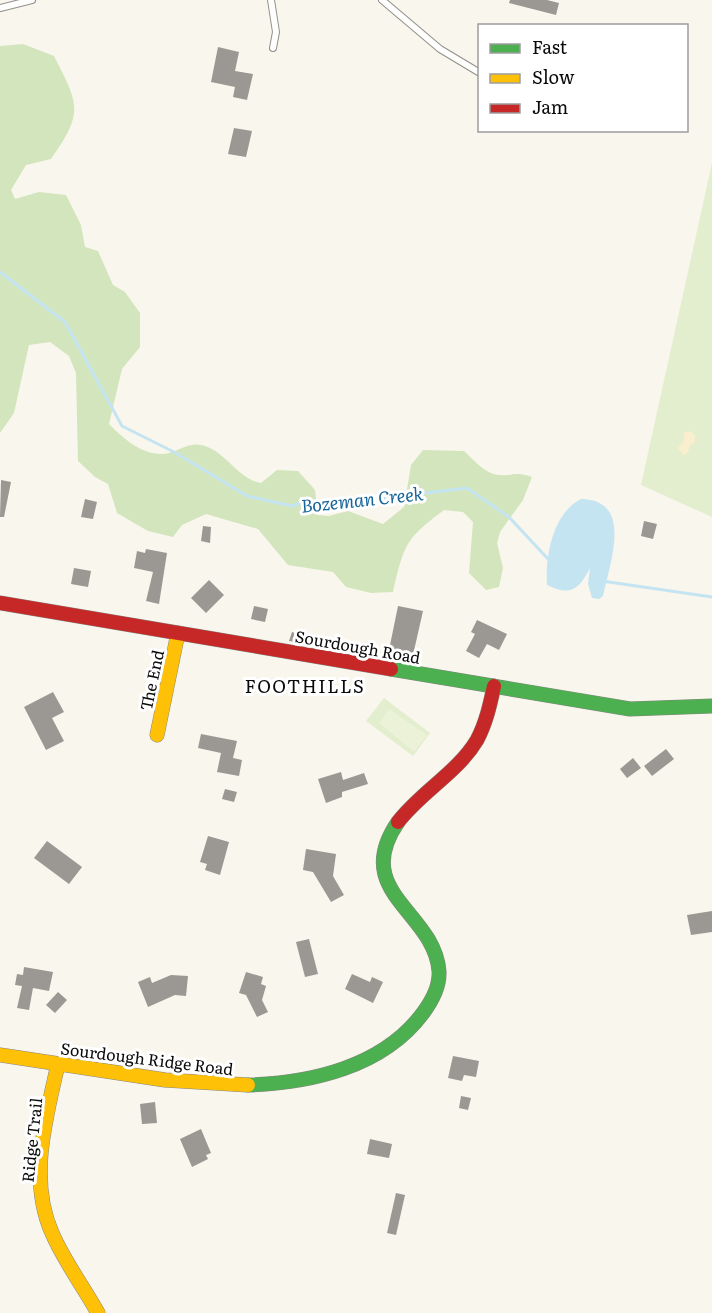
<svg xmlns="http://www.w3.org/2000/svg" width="712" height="1313" font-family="Literata,serif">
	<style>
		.green { fill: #e2eecd }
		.forest { fill: #d3e5bc }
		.sand { fill: #f9eece }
		.pitch { fill: #ecf2d7 }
		.water { fill: #c4e4f2 }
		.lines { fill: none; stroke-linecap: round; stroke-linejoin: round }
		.stream { stroke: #c4e4f2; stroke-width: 3 }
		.building { fill: #9b9894 }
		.lane-casing { stroke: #92908c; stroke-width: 8 }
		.fast-casing { stroke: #888783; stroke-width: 15 }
		.slow-casing { stroke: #888783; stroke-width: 15 }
		.jam-casing { stroke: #888783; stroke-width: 15 }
		.lane { stroke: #fefefc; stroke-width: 6 }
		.fast { stroke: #4caf50; stroke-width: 14 }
		.slow { stroke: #ffc107; stroke-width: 14 }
		.jam { stroke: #c62828; stroke-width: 14 }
		.labels { text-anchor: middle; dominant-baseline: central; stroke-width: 6; stroke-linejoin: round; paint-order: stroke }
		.street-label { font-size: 16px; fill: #0a0a0a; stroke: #fff }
		.water-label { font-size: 18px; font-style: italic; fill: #176598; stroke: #fff }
		.neighbourhood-label { font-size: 18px; letter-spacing: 1.5px; fill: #0a0a0a; stroke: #fff }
	</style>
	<rect width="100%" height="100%" fill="#f9f6ed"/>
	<g class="green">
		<path d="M 712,163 L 712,517 L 641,485 Z"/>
		<path d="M 384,698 L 430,733 L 413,756 L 366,721 Z"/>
	</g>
	<path class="forest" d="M 23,44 L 54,56 C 79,105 84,112 51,159 L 26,165 L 11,190 L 15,199 L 39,192 L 66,195 L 81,225 L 85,247 L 98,251 L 113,285 L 125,292 L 140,313 L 140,347 L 122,369 L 109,424 C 123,438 138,452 159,454 C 180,455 188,436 212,449 C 230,459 240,479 261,483 L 277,470 L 298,471 L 315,490 L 318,515 L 329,516 L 348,511 L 383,524 L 404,507 L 411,465 L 423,450 L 464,451 C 474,460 485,474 499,475 C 514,476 515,471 532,477 L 523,500 L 500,532 L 497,543 L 503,568 L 499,587 L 486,590 L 469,573 L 473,522 L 463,512 L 444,510 C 405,539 404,545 393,592 L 371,593 L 346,587 L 333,572 L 288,565 L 258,529 L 206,514 L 182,525 L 173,537 L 148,531 L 117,513 L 108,484 L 95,477 L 78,461 L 76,373 L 69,356 L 50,342 L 29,345 L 14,413 L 0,433 L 0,46 Z"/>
	<path class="sand" d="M 690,431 L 695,435 L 695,442 L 690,446 L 687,454 L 683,455 L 678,448 L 684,440 L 684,433 Z"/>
	<path class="pitch" d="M 389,709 L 427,735 L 414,752 L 379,723 Z"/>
	<path class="water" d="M 581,499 C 634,500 610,562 603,596 L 599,599 L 592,598 L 588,584 L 590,568 C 579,589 571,597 547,585 C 545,556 553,513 581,499 Z"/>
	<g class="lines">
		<g class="stream">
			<path d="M 0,272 L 65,322 L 122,426 L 176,453 L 247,496 L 292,506 L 305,501 L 385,498 L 467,488 L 509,517 L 549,560"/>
			<path d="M 602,581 L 712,597"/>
		</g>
	</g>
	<g class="building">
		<path d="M 510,0 L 547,0 L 559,3 L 556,15 L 509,3 Z"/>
		<path d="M 218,47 L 239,52 L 235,71 L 253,74 L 247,100 L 233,97 L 235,87 L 211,82 Z"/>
		<path d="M 234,128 L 252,131 L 246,157 L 228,154 Z"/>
		<path d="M 1,480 L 11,482 L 4,517 L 0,517 Z"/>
		<path d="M 85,499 L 97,502 L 93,519 L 81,517 Z"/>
		<path d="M 644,521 L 657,524 L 653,539 L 641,536 Z"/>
		<path d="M 203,526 L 211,527 L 210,543 L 201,541 Z"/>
		<path d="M 146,549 L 167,553 L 159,604 L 146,601 L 153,572 L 134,568 L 137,551 L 145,553 Z"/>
		<path d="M 74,568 L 91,571 L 88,587 L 71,584 Z"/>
		<path d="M 209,580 L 224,595 L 206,613 L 191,598 Z"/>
		<path d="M 254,606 L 268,609 L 265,622 L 251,619 Z"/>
		<path d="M 398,606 L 423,611 L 413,655 L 389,650 Z"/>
		<path d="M 477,620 L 507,634 L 499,650 L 487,644 L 479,658 L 466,651 L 475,634 L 471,632 Z"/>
		<path d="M 292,632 L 304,636 L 301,643 L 289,641 Z"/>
		<path d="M 53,692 L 64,712 L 52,718 L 64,741 L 46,750 L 24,707 Z"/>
		<path d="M 201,734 L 237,741 L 233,758 L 242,760 L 239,776 L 217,772 L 221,753 L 198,748 Z"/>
		<path d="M 666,749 L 674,759 L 652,776 L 644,766 Z"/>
		<path d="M 633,758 L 641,768 L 627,778 L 620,769 Z"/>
		<path d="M 341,772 L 343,780 L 364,773 L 368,784 L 342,792 L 342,797 L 326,803 L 318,779 Z"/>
		<path d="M 225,789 L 237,792 L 234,802 L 222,799 Z"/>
		<path d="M 208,836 L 229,842 L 220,875 L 205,870 L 207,864 L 200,862 Z"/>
		<path d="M 47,841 L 82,867 L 69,884 L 34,858 Z"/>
		<path d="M 306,849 L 336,854 L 333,876 L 344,895 L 331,902 L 313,872 L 303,870 Z"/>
		<path d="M 712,911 L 712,932 L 691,935 L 687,915 Z"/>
		<path d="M 309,939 L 318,974 L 305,977 L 296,942 Z"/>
		<path d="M 24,967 L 53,972 L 49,991 L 33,988 L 29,1010 L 17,1008 L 22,986 L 15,985 L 17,974 L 23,975 Z"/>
		<path d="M 246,972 L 263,977 L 261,984 L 266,986 L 262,1000 L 268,1012 L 257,1017 L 246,995 L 239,993 Z"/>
		<path d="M 352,974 L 370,982 L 372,977 L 383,982 L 373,1003 L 345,989 Z"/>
		<path d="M 171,975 L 188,976 L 186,996 L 175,995 L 148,1007 L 138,982 L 150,977 L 152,983 Z"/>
		<path d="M 58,992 L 67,1000 L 55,1013 L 46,1005 Z"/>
		<path d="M 453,1056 L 479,1061 L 476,1077 L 464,1075 L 462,1081 L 448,1078 Z"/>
		<path d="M 461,1096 L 471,1098 L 468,1110 L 459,1108 Z"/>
		<path d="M 155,1102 L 157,1123 L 142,1124 L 140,1104 Z"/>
		<path d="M 201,1129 L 211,1153 L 206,1155 L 208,1159 L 192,1167 L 180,1139 Z"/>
		<path d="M 370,1139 L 392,1144 L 389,1158 L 367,1154 Z"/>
		<path d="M 396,1193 L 405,1195 L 396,1235 L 387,1233 Z"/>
	</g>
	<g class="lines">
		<defs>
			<g id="lane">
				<path d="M 271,0 L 276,32 L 273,48"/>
				<path d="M 382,0 L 440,49 L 480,73"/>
				<path d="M 0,8 L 32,0"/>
			</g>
			<g id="fast">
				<path d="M 391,669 L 630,709 L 712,706"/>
				<path d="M 248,1085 C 311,1083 383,1067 423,1013 C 432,1001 440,986 439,971 C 434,911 350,892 398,822"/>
			</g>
			<g id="slow">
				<path d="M 157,735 L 178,633"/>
				<path d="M 0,1055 L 165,1080 L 248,1085"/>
				<path d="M 58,1064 C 46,1118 28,1179 52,1233 C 64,1261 83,1286 98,1313"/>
			</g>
			<g id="jam">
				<path d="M 0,603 L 391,669"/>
				<path d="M 398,822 C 421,792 458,772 477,740 C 486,723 490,705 494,686"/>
			</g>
		</defs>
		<use href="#lane" class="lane-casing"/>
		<use href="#fast" class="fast-casing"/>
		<use href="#slow" class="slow-casing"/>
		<use href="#jam" class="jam-casing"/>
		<use href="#lane" class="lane"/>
		<use href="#fast" class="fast"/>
		<use href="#slow" class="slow"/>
		<use href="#jam" class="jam"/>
	</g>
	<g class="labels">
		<g class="street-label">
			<text transform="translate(358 646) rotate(10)">Sourdough Road</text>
			<text transform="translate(151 680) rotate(-78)">The End</text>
			<text transform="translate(147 1058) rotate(7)">Sourdough Ridge Road</text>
			<text transform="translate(31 1140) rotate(-84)">Ridge Trail</text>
		</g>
		<g class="water-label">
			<text transform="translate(362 499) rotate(-6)">Bozeman Creek</text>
		</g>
		<g class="neighbourhood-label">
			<text x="305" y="685">FOOTHILLS</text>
		</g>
	</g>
	<rect x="478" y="24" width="210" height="108" fill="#ffffff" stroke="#9d9d9d" stroke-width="1.5"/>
	<rect x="490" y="44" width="30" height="9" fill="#4caf50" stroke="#9d9d9d" stroke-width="1.5"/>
	<text x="532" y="54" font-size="18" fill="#0a0a0a">Fast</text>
	<rect x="490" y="74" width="30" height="9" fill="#ffc107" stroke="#9d9d9d" stroke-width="1.5"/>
	<text x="532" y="84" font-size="18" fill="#0a0a0a">Slow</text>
	<rect x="490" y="104" width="30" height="9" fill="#c62828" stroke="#9d9d9d" stroke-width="1.5"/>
	<text x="532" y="114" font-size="18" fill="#0a0a0a">Jam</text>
</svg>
